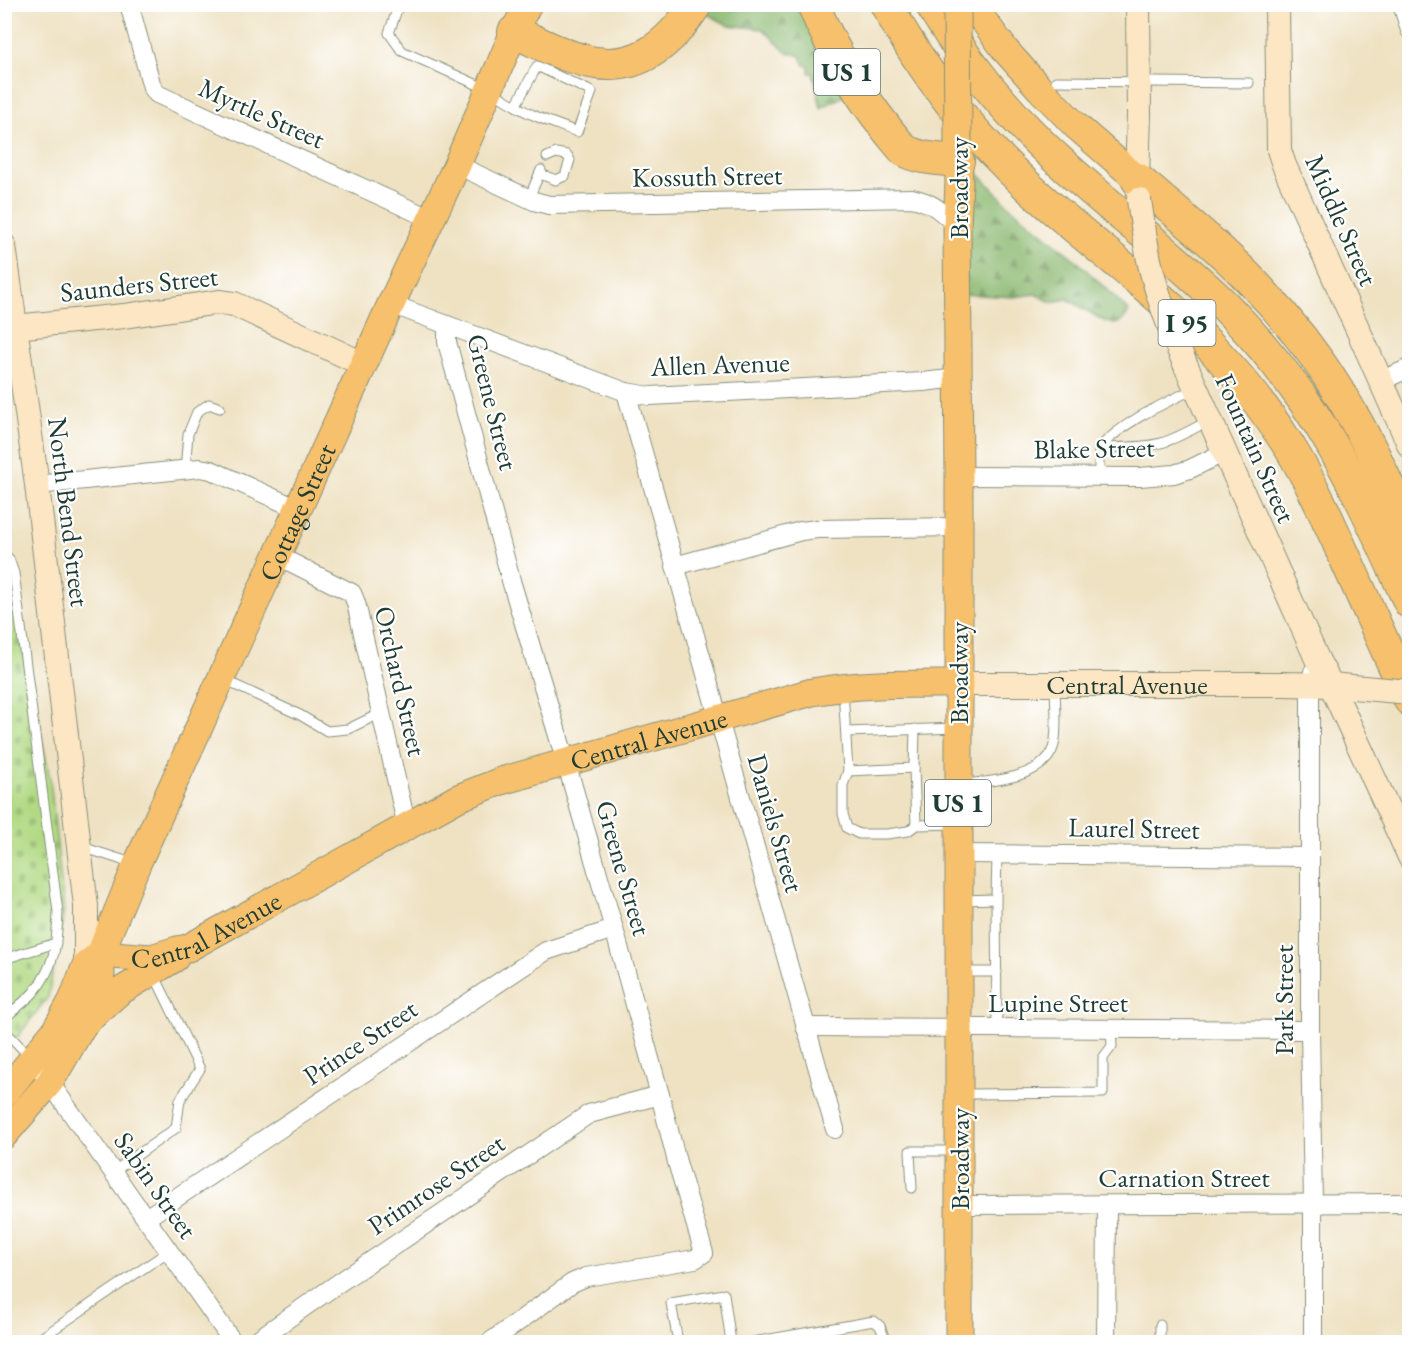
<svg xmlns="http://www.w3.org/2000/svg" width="1414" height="1347" font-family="'EB Garamond',serif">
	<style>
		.forest { fill: url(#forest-firs); stroke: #567c53; stroke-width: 1.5 }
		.cemetery { fill: url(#cemetery-stones); stroke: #688c5c; stroke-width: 1.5 }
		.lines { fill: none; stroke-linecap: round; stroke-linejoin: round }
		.lane-casing { stroke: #87907c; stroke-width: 11 }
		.street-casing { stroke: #87907c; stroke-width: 20 }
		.secondary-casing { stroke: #87907c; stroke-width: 26 }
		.primary-casing { stroke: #87907c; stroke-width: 29 }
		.highway-casing { stroke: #87907c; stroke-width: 34 }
		.lane { stroke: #fff; stroke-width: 9 }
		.street { stroke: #fff; stroke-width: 18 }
		.secondary { stroke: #fce6c4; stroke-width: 24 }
		.primary { stroke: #f7c06c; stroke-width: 27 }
		.highway { stroke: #f7c06c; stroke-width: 32 }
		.secondary-bridge-casing { stroke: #87907c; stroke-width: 26; stroke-linecap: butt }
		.primary-bridge-casing { stroke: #87907c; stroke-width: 29; stroke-linecap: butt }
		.secondary-bridge { stroke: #fce6c4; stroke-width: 24 }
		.primary-bridge { stroke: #f7c06c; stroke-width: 27 }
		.labels { text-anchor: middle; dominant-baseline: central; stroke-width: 4.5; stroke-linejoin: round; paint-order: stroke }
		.shield { fill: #fff; stroke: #627771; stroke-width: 1.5 }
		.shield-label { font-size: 26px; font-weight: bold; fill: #1f3d34 }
		.street-label { font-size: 27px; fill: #1f3d34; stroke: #fff }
	</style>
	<defs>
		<pattern id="forest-firs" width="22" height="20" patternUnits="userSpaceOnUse" patternTransform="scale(1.5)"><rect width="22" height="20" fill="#8dba72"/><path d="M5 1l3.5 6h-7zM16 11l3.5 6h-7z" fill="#73985e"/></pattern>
		<pattern id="cemetery-stones" width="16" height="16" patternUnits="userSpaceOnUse" patternTransform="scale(1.5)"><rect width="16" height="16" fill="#b2da85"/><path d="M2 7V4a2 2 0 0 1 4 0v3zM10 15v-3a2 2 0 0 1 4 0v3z" fill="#99bc73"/></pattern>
	</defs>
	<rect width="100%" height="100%" fill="#fff"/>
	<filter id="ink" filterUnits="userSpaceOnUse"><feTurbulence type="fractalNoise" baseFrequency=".0167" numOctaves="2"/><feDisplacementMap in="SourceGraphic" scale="12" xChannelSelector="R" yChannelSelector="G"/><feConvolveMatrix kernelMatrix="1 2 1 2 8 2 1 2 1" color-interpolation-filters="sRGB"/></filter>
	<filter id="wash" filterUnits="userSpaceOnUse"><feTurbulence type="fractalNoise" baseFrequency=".008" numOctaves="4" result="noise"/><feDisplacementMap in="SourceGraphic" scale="24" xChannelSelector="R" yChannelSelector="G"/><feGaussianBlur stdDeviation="1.35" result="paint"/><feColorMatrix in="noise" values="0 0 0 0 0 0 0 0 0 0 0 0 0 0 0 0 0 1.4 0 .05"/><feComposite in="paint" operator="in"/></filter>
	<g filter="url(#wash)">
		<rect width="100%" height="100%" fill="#efe2c3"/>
		<g class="forest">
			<path d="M 695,4 L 813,5 L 858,89 L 821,108 L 813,73 L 809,73 L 809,66 L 805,65 L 799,55 L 787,53 L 763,29 L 728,25 L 694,7 Z"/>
			<path d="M 960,151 L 973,168 L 1008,205 L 1077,261 L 1129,311 C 1119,333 1104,322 1089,312 C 1082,308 1075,303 1068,299 L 1051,302 L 1035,294 L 1014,297 L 960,294 Z"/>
		</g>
		<path class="cemetery" d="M 4,555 L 50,779 L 64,912 L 48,997 L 5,1053 Z"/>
	</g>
	<g filter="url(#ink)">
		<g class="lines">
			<defs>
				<g id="lane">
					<path d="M 399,4 L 389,33 L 402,51 L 489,90 C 503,98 517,108 531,114 C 546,121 562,126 577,132 L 592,92 L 537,66 L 516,105"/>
					<path d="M 1056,81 L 1249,83"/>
					<path d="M 540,174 L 556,180 L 565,176 L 570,160 L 567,155 L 556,153 L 547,157"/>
					<path d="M 529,198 L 541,170"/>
					<path d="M 1099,448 C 1119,447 1141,448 1161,443 C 1178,438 1193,429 1208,421"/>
					<path d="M 185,470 L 188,434 L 197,412 L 209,404 L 220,408"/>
					<path d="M 1099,477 L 1099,448 C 1126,420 1161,405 1196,388"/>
					<path d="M 4,554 L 9,559 L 14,573 L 58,912 C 57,944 55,967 33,993 C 25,1002 13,1010 4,1019"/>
					<path d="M 224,680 L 300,715 L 327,731 L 348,729 L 381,713"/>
					<path d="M 843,689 L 848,771 L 843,785 L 843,814 L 847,828 L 859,834 L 887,834 L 908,831 L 916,825 L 956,824"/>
					<path d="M 915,729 L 914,768 L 916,825"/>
					<path d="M 846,732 L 957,728"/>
					<path d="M 848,771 L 914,768"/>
					<path d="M 960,784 C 988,782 1046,779 1054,745 C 1058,730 1055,701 1055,684"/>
					<path d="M 82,847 L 135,864"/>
					<path d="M 996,899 L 997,854"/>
					<path d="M 962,900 L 996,899 L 997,1028"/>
					<path d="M 4,959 L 56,943"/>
					<path d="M 960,972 L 997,972"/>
					<path d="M 4,1035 L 9,1035 L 31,1058"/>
					<path d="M 963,1094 L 1103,1093 L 1103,1058 L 1112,1046 L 1111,1029"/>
					<path d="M 113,1172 L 176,1128 L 180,1100 L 200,1069 L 154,974"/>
					<path d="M 912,1188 L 910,1151 L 958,1151"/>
					<path d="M 35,1342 L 169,1251"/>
					<path d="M 394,1342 L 405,1340 L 406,1342"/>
					<path d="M 678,1342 L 671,1303 L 724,1294 L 731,1342"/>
					<path d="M 753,1342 L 874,1321 L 880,1326 L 886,1342"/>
					<path d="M 1160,1342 L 1160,1325"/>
				</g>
				<g id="street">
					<path d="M 129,4 L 152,87 L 157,94 L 431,219"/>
					<path d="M 1402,4 L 1410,30"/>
					<path d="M 457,165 L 534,201 L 549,205 L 912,198 C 934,203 941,211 957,226"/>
					<path d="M 391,304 L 626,392 L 650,396 L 923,382 L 958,378"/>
					<path d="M 447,325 L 447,342 L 512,584 L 566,762 L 614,929 L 660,1095 L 677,1162 L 704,1253 L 695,1259 L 586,1277 L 572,1283 L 490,1342"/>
					<path d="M 1380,381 L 1410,368"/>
					<path d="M 626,392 L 835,1129"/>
					<path d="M 959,476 L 1140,477 L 1174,474 L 1190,469 L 1225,452"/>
					<path d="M 37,485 L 200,468 L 211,470 L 298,509"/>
					<path d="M 278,556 L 352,593 L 356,603 L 407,827"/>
					<path d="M 675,566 L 801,531 L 817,529 L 958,527"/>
					<path d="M 958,854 L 1310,857"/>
					<path d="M 805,1027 L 1310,1030"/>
					<path d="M 43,1073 L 233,1342"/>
					<path d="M 959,1205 L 1410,1203"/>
					<path d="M 146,1218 L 546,951 L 614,929"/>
					<path d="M 254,1342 L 343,1280 L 589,1114 L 660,1095"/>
					<path d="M 1106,1342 L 1107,1205"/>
					<path d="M 1313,1342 L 1313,1204 L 1310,1030 L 1310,685 L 1313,672"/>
				</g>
				<g id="secondary">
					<path d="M 1138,4 L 1139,115 L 1137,179 L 1139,194"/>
					<path d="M 1277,4 L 1279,150 L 1284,165 L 1410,446"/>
					<path d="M 4,246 L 37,485 L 79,847 L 86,906 L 86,965"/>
					<path d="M 15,327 L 124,316 L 219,302 L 234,304 L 363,364"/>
					<path d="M 1186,366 L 1317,659 L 1331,685 L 1410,857"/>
					<path id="s1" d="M 959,684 L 1283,684 L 1331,685 L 1375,689"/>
				</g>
				<g id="primary">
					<path d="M 973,4 L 978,13 L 1006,51 L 1040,89 L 1075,125 L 1137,179"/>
					<path d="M 958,143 L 959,182 L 957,226 L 959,476 L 959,1342"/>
					<path d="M 87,1021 L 119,992 L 175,958"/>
					<path id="s2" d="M 4,1094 L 55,1031 L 72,1001 L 86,965 L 100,954 L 151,958 L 177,950 L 188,948 L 458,798 L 501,781 L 812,692 C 861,683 910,684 959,684"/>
					<path id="s3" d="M 4,1135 L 50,1082 L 83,1025 L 101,975 L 100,954 L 137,864 L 391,304 L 457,165 L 514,32 L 528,4"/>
				</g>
				<g id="highway">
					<path d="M 813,4 C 835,58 866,106 904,150 C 920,159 940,159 958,161"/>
					<path d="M 886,4 C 924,75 975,138 1034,192 C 1097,249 1167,297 1223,360 C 1248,387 1270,416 1289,446 C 1312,483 1330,524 1348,564 C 1368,609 1389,655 1410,700"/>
					<path d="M 931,4 C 961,55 998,102 1040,143 C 1099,201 1168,249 1227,308 C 1266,348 1301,392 1329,440 C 1360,492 1384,548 1410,603"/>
					<path d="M 514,32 C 536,41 558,54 582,60 C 634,75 669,46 696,4"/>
					<path d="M 1137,179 C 1179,215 1222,249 1259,289 C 1327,360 1377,448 1410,541"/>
				</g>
			</defs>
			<use href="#lane" class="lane-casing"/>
			<use href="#street" class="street-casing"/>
			<use href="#secondary" class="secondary-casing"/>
			<use href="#primary" class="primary-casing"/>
			<use href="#highway" class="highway-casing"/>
			<use href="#lane" class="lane"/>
			<use href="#street" class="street"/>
			<use href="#secondary" class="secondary"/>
			<use href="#primary" class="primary"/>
			<use href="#highway" class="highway"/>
			<defs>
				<g id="secondary-bridge">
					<path d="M 1139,200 C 1142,220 1145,240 1149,260 C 1157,296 1171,332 1186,366"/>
					<path d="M 1375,689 L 1410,692"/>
				</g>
				<path id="primary-bridge" d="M 957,4 L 958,143"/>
			</defs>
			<use href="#secondary-bridge" class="secondary-bridge-casing"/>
			<use href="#primary-bridge" class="primary-bridge-casing"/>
			<use href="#secondary-bridge" class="secondary-bridge"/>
			<use href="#primary-bridge" class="primary-bridge"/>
		</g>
	</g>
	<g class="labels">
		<g class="shield">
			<rect x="814" y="49" width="66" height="46" rx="4.5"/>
			<rect x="1158.5" y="300" width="57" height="46" rx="4.5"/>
			<rect x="925" y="780" width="66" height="46" rx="4.5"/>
		</g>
		<g class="shield-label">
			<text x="847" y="72">US 1</text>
			<text x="1187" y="323">I 95</text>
			<text x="958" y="803">US 1</text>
		</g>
		<g class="street-label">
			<text transform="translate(262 113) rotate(24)">Myrtle Street</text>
			<text transform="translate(707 176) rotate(-1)">Kossuth Street</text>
			<text transform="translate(958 188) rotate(-90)">Broadway</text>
			<text transform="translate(1342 220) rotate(66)">Middle Street</text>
			<text transform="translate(139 284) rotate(-6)">Saunders Street</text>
			<text transform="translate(720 364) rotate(-2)">Allen Avenue</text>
			<text transform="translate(493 402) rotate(76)">Greene Street</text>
			<text transform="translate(1094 448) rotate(-1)">Blake Street</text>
			<text transform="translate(1256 448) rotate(66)">Fountain Street</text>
			<text transform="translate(69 512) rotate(83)">North Bend Street</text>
			<text stroke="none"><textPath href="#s3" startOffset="694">Cottage Street</textPath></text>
			<text transform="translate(958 673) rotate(-90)">Broadway</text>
			<text transform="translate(401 681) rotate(77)">Orchard Street</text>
			<text stroke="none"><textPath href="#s1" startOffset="168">Central Avenue</textPath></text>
			<text stroke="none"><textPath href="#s2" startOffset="770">Central Avenue</textPath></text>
			<text transform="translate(776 823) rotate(74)">Daniels Street</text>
			<text transform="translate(1134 828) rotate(1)">Laurel Street</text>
			<text transform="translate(624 868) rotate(74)">Greene Street</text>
			<text stroke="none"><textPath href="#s2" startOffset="284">Central Avenue</textPath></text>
			<text transform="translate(1283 1000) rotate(-90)">Park Street</text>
			<text x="1058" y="1002">Lupine Street</text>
			<text transform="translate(360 1042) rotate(-34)">Prince Street</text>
			<text transform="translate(959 1159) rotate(-90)">Broadway</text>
			<text x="1184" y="1177">Carnation Street</text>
			<text transform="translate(436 1184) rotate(-34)">Primrose Street</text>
			<text transform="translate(156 1185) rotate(55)">Sabin Street</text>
		</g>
	</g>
	<rect width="1414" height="1347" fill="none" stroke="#fff" stroke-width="24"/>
</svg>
